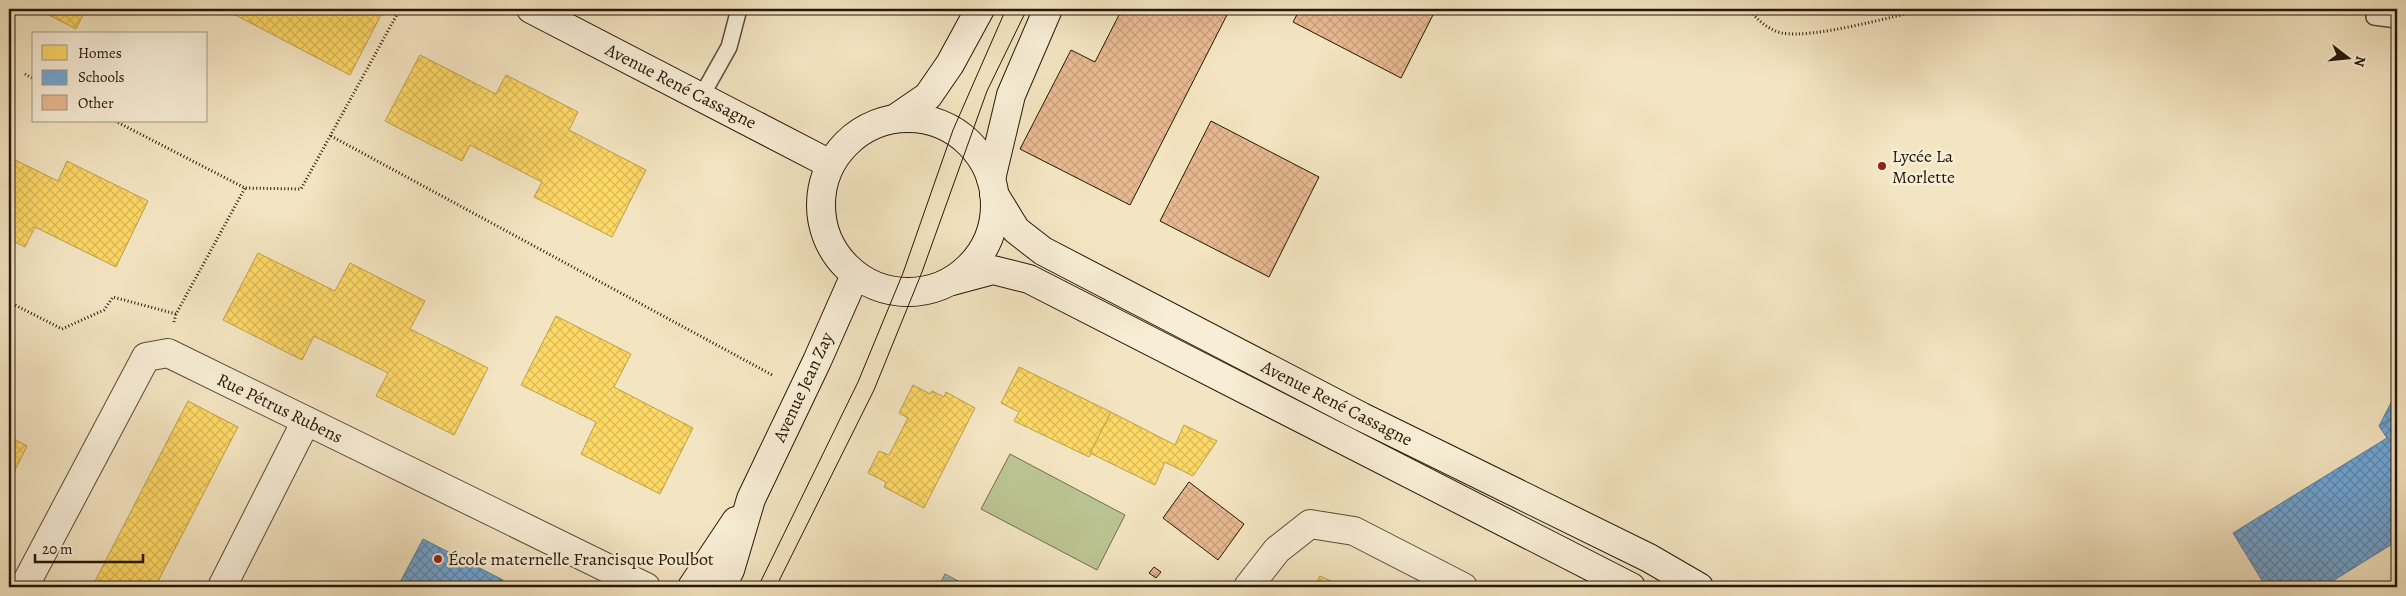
<svg xmlns="http://www.w3.org/2000/svg" width="2406" height="596" font-family="Alegreya,serif">
	<style>
		.grass { fill: #bbc593; stroke: #706e4d }
		.water { fill: url(#water-rules); stroke: #6d7c71 }
		.homes { fill: url(#homes-cross-hatch); stroke: #be9f4a }
		.schools { fill: url(#schools-cross-hatch); stroke: #597d9c }
		.building { fill: url(#building-cross-hatch); stroke: #261807 }
		.lines { fill: none; stroke-linecap: round; stroke-linejoin: round }
		.lane-casing { stroke: #5a4b36; stroke-width: 18 }
		.street-casing { stroke: #5a4b36; stroke-width: 30 }
		.secondary-casing { stroke: #261807; stroke-width: 30 }
		.path { stroke: #261807; stroke-width: 3; stroke-dasharray: 1 2.5; stroke-linecap: butt }
		.lane { stroke: #f8eed7; stroke-width: 15 }
		.street { stroke: #f8eed7; stroke-width: 28 }
		.secondary { stroke: #f8eed7; stroke-width: 28 }
		.tram { stroke: #261807; stroke-width: 1 }
		.poi-dot { fill: #8f2418; stroke: #f8eed7; stroke-width: 2 }
		.labels { text-anchor: middle; dominant-baseline: central; stroke-width: 5; stroke-linejoin: round; paint-order: stroke }
		.street-label { font-size: 18px; fill: #261807; stroke: #f8eed7 }
		.poi-label { font-size: 18px; fill: #261807; stroke: #f8eed7; text-anchor: start }
	</style>
	<defs>
		<pattern id="water-rules" width="6" height="5" patternUnits="userSpaceOnUse" patternTransform="scale(1.25)"><rect width="6" height="5" fill="#9cbeb7"/><path d="M0 2.5h6" fill="none" stroke="#86a39c"/></pattern>
		<pattern id="homes-cross-hatch" width="8" height="8" patternUnits="userSpaceOnUse" patternTransform="scale(1.25)"><rect width="8" height="8" fill="#ffd966"/><path d="M0 0l8 8M0 8l8-8" fill="none" stroke="#daba57"/></pattern>
		<pattern id="schools-cross-hatch" width="8" height="8" patternUnits="userSpaceOnUse" patternTransform="scale(1.25)"><rect width="8" height="8" fill="#6fa8dc"/><path d="M0 0l8 8M0 8l8-8" fill="none" stroke="#5b88b0"/></pattern>
		<pattern id="building-cross-hatch" width="8" height="8" patternUnits="userSpaceOnUse" patternTransform="scale(1.25)"><rect width="8" height="8" fill="#e9ba92"/><path d="M0 0l8 8M0 8l8-8" fill="none" stroke="#c89f7c"/></pattern>
	</defs>
	<rect width="100%" height="100%" fill="#f4e5c2"/>
	<filter id="stains"><feTurbulence type="fractalNoise" baseFrequency=".004" numOctaves="4"/><feColorMatrix values="0 0 0 0 .2 0 0 0 0 .09 0 0 0 0 .02 0 0 0 .5 -.17"/></filter>
	<radialGradient id="worn" r=".72"><stop offset=".6" stop-color="#630" stop-opacity="0"/><stop offset="1" stop-color="#630" stop-opacity=".3"/></radialGradient>
	<path class="grass" d="M 1010,454 L 1125,515 L 1097,570 L 981,509 Z"/>
	<path class="water" d="M 945,574 L 970,587 L 938,587 Z"/>
	<g class="homes">
		<path d="M 50,9 L 86,9 L 76,29 L 47,14 Z"/>
		<path d="M 224,9 L 384,9 L 350,75 Z"/>
		<path d="M 420,55 L 496,94 L 506,75 L 578,112 L 569,130 L 646,170 L 612,237 L 534,197 L 542,182 L 470,145 L 462,161 L 385,121 Z"/>
		<path d="M 9,157 L 58,181 L 67,161 L 148,201 L 116,267 L 35,227 L 25,247 L 9,239 Z"/>
		<path d="M 258,253 L 335,291 L 350,263 L 425,301 L 410,329 L 488,368 L 454,435 L 376,396 L 388,373 L 314,336 L 302,360 L 223,320 Z"/>
		<path d="M 556,316 L 631,354 L 614,387 L 693,428 L 660,494 L 581,454 L 596,422 L 521,385 Z"/>
		<path d="M 1019,367 L 1111,412 L 1089,457 L 1014,421 L 1019,412 L 1001,403 Z"/>
		<path d="M 913,385 L 930,394 L 932,391 L 944,397 L 946,392 L 975,408 L 924,508 L 884,487 L 886,482 L 868,473 L 879,451 L 889,455 L 908,418 L 899,413 Z"/>
		<path d="M 188,401 L 238,427 L 155,587 L 92,587 Z"/>
		<path d="M 1111,412 L 1175,445 L 1184,425 L 1217,441 L 1193,476 L 1165,462 L 1155,485 L 1090,453 Z"/>
		<path d="M 9,436 L 27,446 L 9,482 Z"/>
		<path d="M 1320,576 L 1343,587 L 1314,587 Z"/>
	</g>
	<g class="schools">
		<path d="M 2397,389 L 2397,415 L 2379,426 L 2394,397 Z"/>
		<path d="M 2397,415 L 2397,541 L 2323,587 L 2266,587 L 2233,533 L 2387,438 L 2379,426 Z"/>
		<path d="M 423,539 L 503,580 L 499,587 L 398,586 Z"/>
	</g>
	<g class="building">
		<path d="M 1122,9 L 1230,9 L 1130,205 L 1020,149 L 1071,50 L 1095,62 Z"/>
		<path d="M 1300,9 L 1436,9 L 1401,78 L 1293,22 Z"/>
		<path d="M 1211,121 L 1319,177 L 1269,277 L 1160,221 Z"/>
		<path d="M 1189,482 L 1244,524 L 1218,560 L 1163,518 Z"/>
		<path d="M 1154,567 L 1161,572 L 1156,578 L 1149,573 Z"/>
	</g>
	<g class="lines">
		<defs>
			<g id="lane">
				<path d="M 2374,17 L 2397,20"/>
				<path d="M 701,97 L 729,47 L 739,9"/>
			</g>
			<g id="street">
				<path d="M 24,587 L 146,357 L 168,353 L 646,587"/>
				<path d="M 222,587 L 306,421"/>
				<path d="M 1248,587 L 1277,550 L 1310,524 L 1354,531 L 1463,587"/>
			</g>
			<g id="secondary">
				<path d="M 531,9 L 830,164"/>
				<circle cx="908" cy="205" r="87"/>
				<path d="M 896,118 L 928,96 L 950,64 L 980,9"/>
				<path d="M 991,179 L 1011,95 L 1048,9"/>
				<path d="M 994,194 L 1016,230 L 1043,251 L 1362,417 L 1649,558 L 1699,587"/>
				<path d="M 952,281 L 993,270 L 1029,279 L 1631,587"/>
				<path d="M 692,587 L 736,521"/>
				<path d="M 721,587 L 730,570 L 751,499 L 817,361 L 855,275"/>
			</g>
		</defs>
		<use href="#lane" class="lane-casing"/>
		<use href="#street" class="street-casing"/>
		<use href="#secondary" class="secondary-casing"/>
		<g class="path">
			<path d="M 1748,9 C 1757,19 1768,30 1782,33 C 1814,39 1893,16 1927,9"/>
			<path d="M 25,74 L 34,79"/>
			<path d="M 115,121 L 245,188 L 301,189 L 400,9"/>
			<path d="M 331,136 L 774,376"/>
			<path d="M 9,302 L 62,329 L 104,310 L 113,297 L 176,314"/>
			<path d="M 174,322 L 176,314 L 245,188"/>
		</g>
		<use href="#lane" class="lane"/>
		<use href="#street" class="street"/>
		<use href="#secondary" class="secondary"/>
		<g class="tram">
			<path d="M 758,587 L 858,382 L 903,273 L 953,130 L 1006,9"/>
			<path d="M 776,587 L 874,390 L 922,272 L 987,91 L 1027,9"/>
		</g>
	</g>
	<g class="poi-dot">
		<circle cx="1882" cy="166" r="5"/>
		<circle cx="438" cy="559" r="5"/>
	</g>
	<g class="labels">
		<g class="street-label">
			<text transform="translate(681 86) rotate(27)">Avenue René Cassagne</text>
			<text transform="translate(803 387) rotate(-65)">Avenue Jean Zay</text>
			<text transform="translate(1337 403) rotate(27)">Avenue René Cassagne</text>
			<text transform="translate(280 408) rotate(26)">Rue Pétrus Rubens</text>
		</g>
		<g class="poi-label">
			<text x="1892" y="156">Lycée La<tspan x="1892" dy="21">Morlette</tspan></text>
			<text x="448" y="559">École maternelle Francisque Poulbot</text>
		</g>
	</g>
	<rect width="2406" height="596" fill="none" stroke="#f4e5c2" stroke-width="30"/>
	<rect x="10" y="10" width="2386" height="576" fill="none" stroke="#261807" stroke-width="2.5"/>
	<rect x="15" y="15" width="2376" height="566" fill="none" stroke="#261807"/>
	<rect x="32" y="32" width="175" height="90" fill="#f8eed7" stroke="#a49884"/>
	<rect x="42" y="45" width="25" height="15" fill="#ffd966" stroke="#a49884"/>
	<text x="78" y="58" font-size="15" fill="#261807">Homes</text>
	<rect x="42" y="70" width="25" height="15" fill="#6fa8dc" stroke="#a49884"/>
	<text x="78" y="82" font-size="15" fill="#261807">Schools</text>
	<rect x="42" y="95" width="25" height="15" fill="#e9ba92" stroke="#a49884"/>
	<text x="78" y="108" font-size="15" fill="#261807">Other</text>
	<g transform="translate(2348 58) rotate(106)" stroke="#f8eed7" stroke-width="4" paint-order="stroke">
	<path d="M0-4L9 19L0 12L-9 19Z" fill="#261807"/>
	<text y="-8" font-size="14" font-weight="bold" text-anchor="middle" fill="#261807">N</text>
	</g>
	<path d="M35 554v8h108v-8" fill="none" stroke="#261807" stroke-width="2.5"/>
	<text x="42" y="554" font-size="15" fill="#261807" stroke="#f8eed7" stroke-width="4" paint-order="stroke">20 m</text>
	<rect width="100%" height="100%" filter="url(#stains)"/>
	<rect width="100%" height="100%" fill="url(#worn)"/>
</svg>
